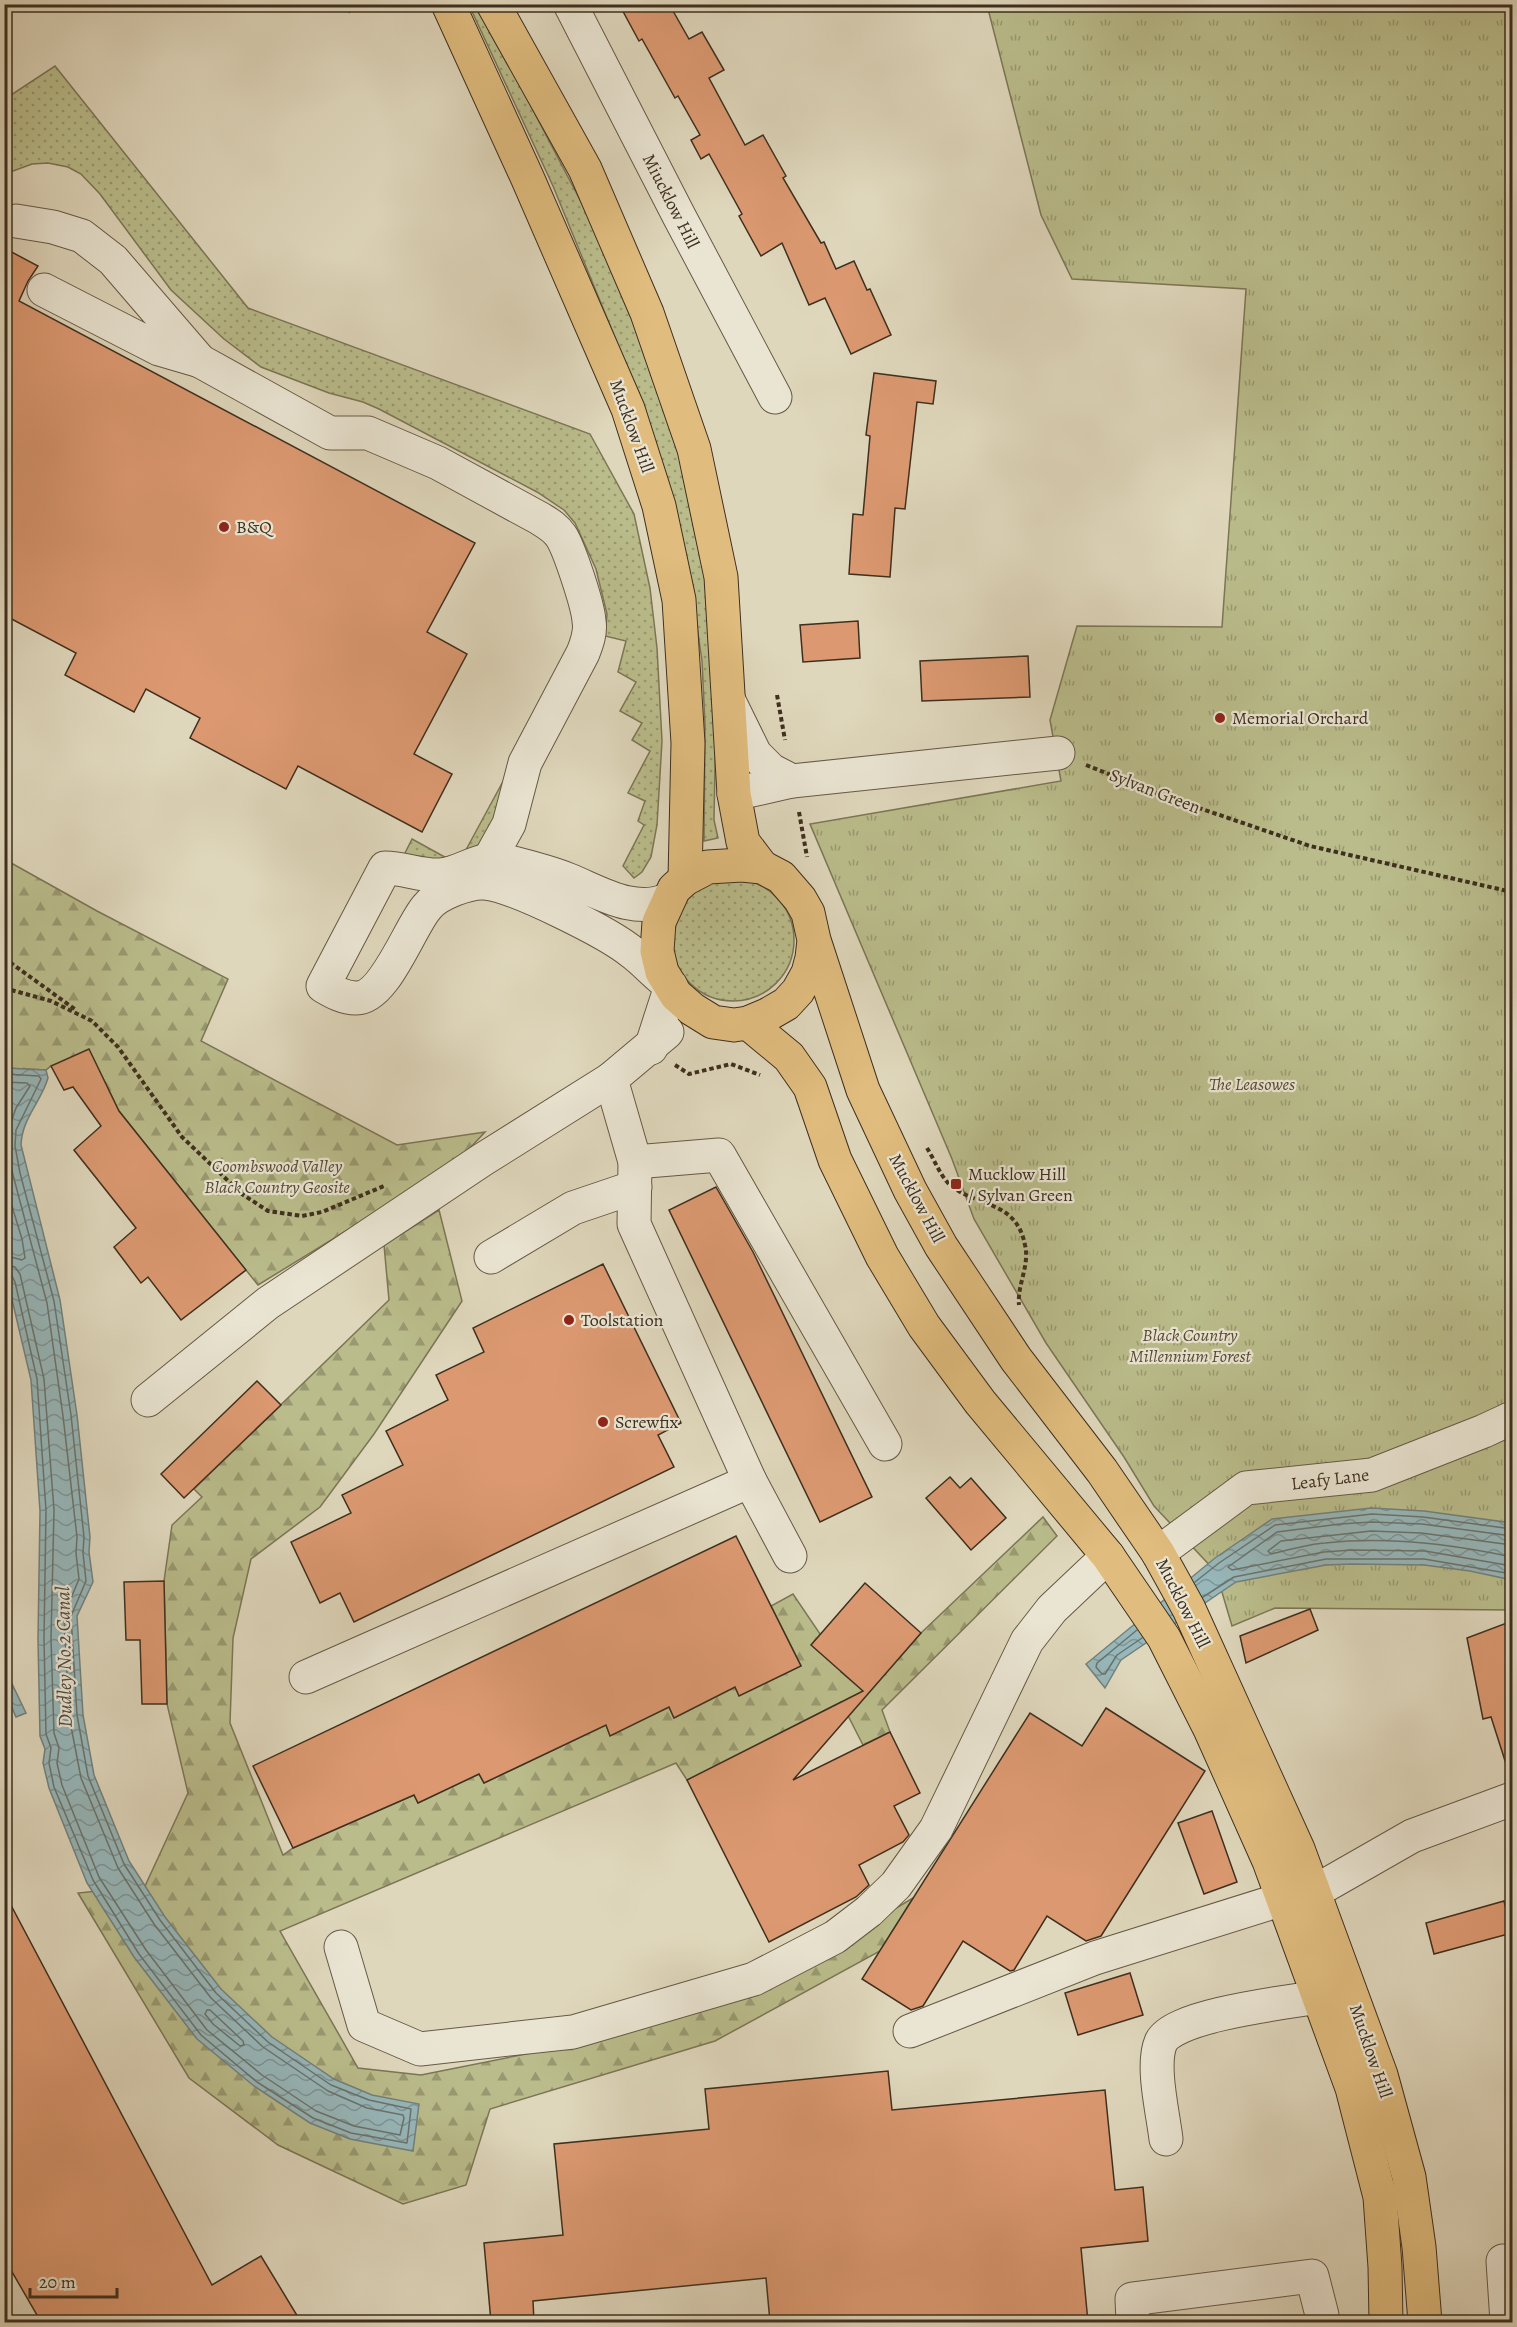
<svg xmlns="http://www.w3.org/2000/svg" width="1517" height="2327" font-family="Alegreya,serif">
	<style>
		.grass { fill: url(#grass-dots); stroke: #7c7655; stroke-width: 1.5 }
		.forest { fill: url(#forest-firs); stroke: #7c7655; stroke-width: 1.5 }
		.park { fill: url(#park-tufts); stroke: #7c7655; stroke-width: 1.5 }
		.water { fill: url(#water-waves); stroke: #73817c; stroke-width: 1.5 }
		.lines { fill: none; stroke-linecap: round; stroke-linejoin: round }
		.shore { stroke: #6a736c; stroke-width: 1.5 }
		.building { fill: #dc9971; stroke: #3e2f1f; stroke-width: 1.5 }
		.minor-casing { stroke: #665946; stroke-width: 35 }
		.highway-casing { stroke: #3e2f1f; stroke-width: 35 }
		.path { stroke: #3e2f1f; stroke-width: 4; stroke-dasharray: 4.5 3; stroke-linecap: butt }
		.minor { stroke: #eae5d3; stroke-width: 33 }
		.highway { stroke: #e0bc7e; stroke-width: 33 }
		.poi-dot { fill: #8f2418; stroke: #eae5d3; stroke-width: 2 }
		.labels { text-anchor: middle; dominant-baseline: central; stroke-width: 4.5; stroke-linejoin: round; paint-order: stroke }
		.street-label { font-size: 18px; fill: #3e2f1f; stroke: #eae5d3 }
		.poi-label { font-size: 18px; fill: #3e2f1f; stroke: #eae5d3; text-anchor: start }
		.park-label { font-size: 18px; font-style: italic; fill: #574b35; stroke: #eae5d3 }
		.water-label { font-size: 20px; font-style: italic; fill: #504a3e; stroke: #eae5d3 }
	</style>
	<defs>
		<pattern id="grass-dots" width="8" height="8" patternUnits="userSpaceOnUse" patternTransform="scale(1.5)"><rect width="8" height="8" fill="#babc8b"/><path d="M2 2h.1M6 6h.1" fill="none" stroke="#999971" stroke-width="1.8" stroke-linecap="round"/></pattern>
		<pattern id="forest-firs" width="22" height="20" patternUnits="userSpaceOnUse" patternTransform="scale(1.5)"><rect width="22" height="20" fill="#babc8b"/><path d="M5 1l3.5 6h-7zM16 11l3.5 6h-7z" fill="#999971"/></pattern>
		<pattern id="park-tufts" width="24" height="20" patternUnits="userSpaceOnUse" patternTransform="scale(1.5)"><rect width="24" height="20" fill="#babc8b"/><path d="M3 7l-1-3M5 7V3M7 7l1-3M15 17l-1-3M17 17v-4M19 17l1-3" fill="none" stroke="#999971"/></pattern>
		<pattern id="water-waves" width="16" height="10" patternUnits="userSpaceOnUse" patternTransform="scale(1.5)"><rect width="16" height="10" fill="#97b7ba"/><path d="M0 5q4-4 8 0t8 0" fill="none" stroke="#7d9597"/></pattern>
	</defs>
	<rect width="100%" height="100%" fill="#dfd7bc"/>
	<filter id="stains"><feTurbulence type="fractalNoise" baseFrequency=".00333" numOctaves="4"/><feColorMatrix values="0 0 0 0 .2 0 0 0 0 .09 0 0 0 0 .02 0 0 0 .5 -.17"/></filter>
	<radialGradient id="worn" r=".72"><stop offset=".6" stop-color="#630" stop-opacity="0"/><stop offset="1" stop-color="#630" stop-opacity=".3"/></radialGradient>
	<g class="grass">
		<path d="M 469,5 L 478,5 L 601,240 L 662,389 L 693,507 L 706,587 L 716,714 L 714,820 L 718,838 L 704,841 L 705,725 L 702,661 L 694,606 L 623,357 L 553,186 Z"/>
		<path d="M 55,66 L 248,308 L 590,434 L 634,514 L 650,588 L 657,648 L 662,741 L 657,825 L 651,857 L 642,872 L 634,878 L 623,866 L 644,825 L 638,821 L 645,801 L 628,793 L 650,751 L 632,740 L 642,723 L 620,711 L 636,682 L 618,672 L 626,641 L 605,636 L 607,614 L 596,569 L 575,523 L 564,510 L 537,492 L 379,409 L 363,402 L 329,393 L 261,367 L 224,339 L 171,290 L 100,194 L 81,174 L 68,167 L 48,163 L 32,164 L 5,174 L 5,99 Z"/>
		<path d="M 507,774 L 495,836 L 461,859 Z"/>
		<path d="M 412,839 L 452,861 L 402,859 Z"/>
		<circle cx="733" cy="940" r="61"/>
	</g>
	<g class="forest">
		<path d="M 4,859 L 97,911 L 228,979 L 201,1041 L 397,1145 L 485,1132 L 455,1164 L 258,1285 L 119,1111 L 89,1050 L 51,1066 L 46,1070 L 5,1068 Z"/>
		<path d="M 439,1210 L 462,1301 L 374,1434 L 320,1507 L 251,1559 L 233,1638 L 230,1723 L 283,1855 L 293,1848 L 414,1795 L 418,1803 L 479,1774 L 484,1783 L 606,1725 L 610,1735 L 669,1707 L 674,1718 L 735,1687 L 739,1695 L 801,1666 L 771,1606 L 793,1594 L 820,1634 L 851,1662 L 841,1672 L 867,1694 L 921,1633 L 1043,1517 L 1057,1536 L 882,1710 L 890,1732 L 863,1745 L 841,1702 L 687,1780 L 676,1763 L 280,1931 L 358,2068 L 421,2075 L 621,2035 L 777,1979 L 913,1898 L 880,1951 L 715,2041 L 490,2109 L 466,2185 L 403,2204 L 278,2145 L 189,2078 L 78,1893 L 145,1886 L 188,1793 L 167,1704 L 164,1581 L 172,1525 L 202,1497 L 194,1489 L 389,1300 L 384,1245 Z"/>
	</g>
	<path class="park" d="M 987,5 L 1512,5 L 1512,1610 L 1275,1608 L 1232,1626 L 1216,1572 L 1154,1506 L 1124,1457 L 1046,1343 L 974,1219 L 952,1159 L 810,824 L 1061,781 L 1050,720 L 1077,626 L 1222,627 L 1246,289 L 1072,279 L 1041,215 Z"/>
	<g class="water">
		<path d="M 4,1068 L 46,1070 L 48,1078 C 41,1102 22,1118 21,1145 L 60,1300 L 77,1415 L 90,1537 L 89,1552 L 93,1582 L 77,1616 L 83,1715 L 94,1775 L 129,1861 L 165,1917 L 221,1989 L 272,2037 L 334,2079 L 372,2095 L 419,2104 L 413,2151 L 350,2139 L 310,2123 L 254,2086 L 197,2039 L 134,1957 L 87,1883 L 49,1788 L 43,1763 L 45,1749 L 40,1736 L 38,1639 L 40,1511 L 31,1380 L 5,1270 Z"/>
		<path d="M 1371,1508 L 1424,1511 L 1512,1523 L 1512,1580 L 1470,1571 L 1424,1565 L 1352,1564 L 1326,1565 L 1236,1582 L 1121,1660 L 1105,1688 L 1086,1664 L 1215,1558 L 1272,1519 Z"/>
		<path d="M 4,1667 L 26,1713 L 16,1717 L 5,1692 Z"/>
	</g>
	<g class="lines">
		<g class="shore">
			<path d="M 4,1074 L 39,1076 L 41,1079 L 16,1130 L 15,1146 L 20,1173 L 54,1301 L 71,1415 L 84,1537 L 83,1553 L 86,1581 L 71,1616 L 77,1715 L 88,1776 L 124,1864 L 160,1920 L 216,1993 L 268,2042 L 331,2085 L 369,2100 L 411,2109 L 407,2143 L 351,2133 L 313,2118 L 257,2082 L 201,2035 L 139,1954 L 93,1880 L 54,1787 L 49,1763 L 51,1748 L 46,1734 L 44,1639 L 46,1510 L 37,1379 L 15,1282 L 11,1274 L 4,1272"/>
			<path d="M 4,1082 L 27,1083 L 30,1086 L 16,1108 L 9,1128 L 7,1147 L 13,1175 L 47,1303 L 63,1416 L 77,1537 L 76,1553 L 79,1579 L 64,1615 L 69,1716 L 81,1778 L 118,1868 L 154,1924 L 211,1998 L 263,2047 L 328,2091 L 367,2108 L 403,2115 L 404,2118 L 400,2135 L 354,2126 L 316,2111 L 262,2075 L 207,2030 L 146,1950 L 99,1877 L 62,1785 L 57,1763 L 59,1748 L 54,1733 L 51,1639 L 54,1510 L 44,1379 L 20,1274 L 15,1267 L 4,1264"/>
			<path d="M 4,1180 L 22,1239 L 25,1258 L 22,1260 L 4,1255"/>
			<path d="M 1512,1536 L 1422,1524 L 1372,1522 L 1340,1524 L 1277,1532 L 1228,1567 L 1232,1570 L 1324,1552 L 1352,1550 L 1425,1551 L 1512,1566"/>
			<path d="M 1512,1545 L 1421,1533 L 1371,1531 L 1281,1541 L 1268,1551 L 1271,1554 C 1289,1550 1308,1544 1325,1543 C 1388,1536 1451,1544 1512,1557"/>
			<path d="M 1195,1582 L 1219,1563 L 1275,1525 L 1372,1514 L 1423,1517 L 1512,1529"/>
			<path d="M 1203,1597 L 1234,1577 L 1326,1559 L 1424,1559 L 1512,1574"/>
			<path d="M 1137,1630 L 1097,1663 L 1096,1667 L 1102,1674 L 1105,1674 L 1117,1655 L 1142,1638"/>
			<path d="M 207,2010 L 210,2010 L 243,2041 L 244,2045 L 240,2046 L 213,2024 L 205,2014 Z"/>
		</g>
	</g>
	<g class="building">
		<path d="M 619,4 L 669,4 L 689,39 L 702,32 L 724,70 L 709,78 L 745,145 L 763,135 L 786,176 L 783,178 L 821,243 L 824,242 L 836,269 L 854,261 L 867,290 L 870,289 L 891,335 L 851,354 L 825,298 L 809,305 L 782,243 L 761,256 L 739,216 L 742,214 L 709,154 L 701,159 L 691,140 L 700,135 L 678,96 L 675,98 L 642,39 L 639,41 Z"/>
		<path d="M 4,248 L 38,266 L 28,281 L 19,301 L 475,543 L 427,632 L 467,654 L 414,754 L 452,774 L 422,832 L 298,766 L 286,789 L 190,738 L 200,718 L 146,689 L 134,712 L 65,675 L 76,653 L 4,615 Z"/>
		<path d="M 874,373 L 936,381 L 933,404 L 917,402 L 905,509 L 895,508 L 890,577 L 849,574 L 853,514 L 863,515 L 870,436 L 866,435 Z"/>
		<path d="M 858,621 L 860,658 L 803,662 L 800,625 Z"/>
		<path d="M 1028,656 L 1030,697 L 922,701 L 920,661 Z"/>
		<path d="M 89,1049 L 119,1111 L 246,1270 L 181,1320 L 148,1277 L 141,1283 L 114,1247 L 136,1228 L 74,1150 L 101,1126 L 73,1087 L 64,1090 L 51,1066 Z"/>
		<path d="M 716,1187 L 753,1252 L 872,1497 L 820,1522 L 669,1210 Z"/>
		<path d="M 603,1264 L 681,1423 L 658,1435 L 674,1467 L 354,1622 L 340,1593 L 320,1603 L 291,1542 L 351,1513 L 342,1495 L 403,1465 L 386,1431 L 448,1400 L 436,1375 L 484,1352 L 473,1328 Z"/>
		<path d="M 257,1381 L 281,1405 L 184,1498 L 161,1474 Z"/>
		<path d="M 950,1477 L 960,1488 L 971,1478 L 1006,1518 L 971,1550 L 926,1498 Z"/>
		<path d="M 736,1536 L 801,1666 L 739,1696 L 735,1687 L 674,1718 L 669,1707 L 610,1736 L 606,1725 L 484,1783 L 479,1774 L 418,1803 L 414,1795 L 293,1848 L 253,1766 Z"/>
		<path d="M 164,1581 L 167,1704 L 142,1704 L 140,1640 L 126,1640 L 124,1582 Z"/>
		<path d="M 865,1583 L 921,1633 L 793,1780 L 890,1732 L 920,1793 L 894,1806 L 909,1835 L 903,1842 L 859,1865 L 869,1885 L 856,1897 L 769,1942 L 687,1780 L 863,1691 L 811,1645 Z"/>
		<path d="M 1310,1609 L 1318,1630 L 1246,1663 L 1240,1636 Z"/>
		<path d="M 1512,1621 L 1512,1769 L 1508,1770 L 1491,1717 L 1483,1719 L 1467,1638 Z"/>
		<path d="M 1106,1708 L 1205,1771 L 1101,1936 L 1086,1941 L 1047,1916 L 1014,1970 L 1010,1971 L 963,1941 L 923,2006 L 911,2010 L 862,1979 L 1030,1713 L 1082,1746 Z"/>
		<path d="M 1212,1811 L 1237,1882 L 1204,1894 L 1178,1823 Z"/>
		<path d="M 4,1892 L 212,2285 L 261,2256 L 301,2322 L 41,2322 L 4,2258 Z"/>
		<path d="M 1504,1901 L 1512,1933 L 1434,1954 L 1426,1923 Z"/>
		<path d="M 1130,1973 L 1143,2015 L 1078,2035 L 1065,1993 Z"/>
		<path d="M 888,2071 L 892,2110 L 1105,2090 L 1115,2190 L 1143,2187 L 1148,2241 L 1081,2248 L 1088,2322 L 770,2322 L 766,2278 L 533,2301 L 534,2322 L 491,2322 L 484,2243 L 563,2235 L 554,2144 L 709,2129 L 705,2089 Z"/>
	</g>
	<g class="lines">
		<defs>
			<g id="minor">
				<path d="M 570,4 L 679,216 L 775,397"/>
				<path d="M 16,221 L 53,227 L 82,236 L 113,260 L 200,361 L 159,349 L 44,290"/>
				<path d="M 200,361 L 330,433 L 368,433 L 438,463 L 539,518 C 547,523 555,527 561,536 C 569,548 588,605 589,621 C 591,632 587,643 583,653 L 525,763 L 509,824 L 489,860"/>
				<path d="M 729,701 L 755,754 L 771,770 L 792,781"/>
				<path d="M 734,794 L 792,781 L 1058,753"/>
				<path d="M 651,1048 L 671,986 C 657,976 646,963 633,953 C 609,933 515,886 485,883 C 468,882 437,894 427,907 C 410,926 385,999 356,998 C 344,998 333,992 323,986 L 385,868 C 404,868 421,876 440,875 C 457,874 471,863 488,860 C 498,859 515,863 525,866 C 539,870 555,874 569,880 C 601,893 635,915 669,899"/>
				<path d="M 635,1162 L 719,1155 L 885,1444"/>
				<path d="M 491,1257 L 573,1208 L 635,1187"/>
				<path d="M 148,1400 L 268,1303 L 482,1160 L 611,1079 L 667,1032"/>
				<path d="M 750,1481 L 790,1556"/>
				<path d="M 1158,1553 L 1246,1488 L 1372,1475 L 1484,1431 L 1512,1418"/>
				<path d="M 306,1677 L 750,1481 L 634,1224 L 635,1162 L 611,1079"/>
				<path d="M 1314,1892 L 1412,1836 L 1512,1799"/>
				<path d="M 341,1947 L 364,2025 L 420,2049 L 573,2032 L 754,1979 L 835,1937 L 869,1911 L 896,1885 L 936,1829 L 1027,1641 L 1052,1609 L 1108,1556"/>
				<path d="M 910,2031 L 1095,1958 L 1283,1899"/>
				<path d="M 1166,2139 C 1163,2113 1151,2065 1161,2042 C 1173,2015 1289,2002 1319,1997"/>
				<path d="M 1503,2261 L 1507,2322"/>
				<path d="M 1133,2322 L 1132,2299 L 1312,2276 L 1322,2315 L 1321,2322"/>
			</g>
			<g id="highway">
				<path d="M 448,4 L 527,177 L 628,409 L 659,506 L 679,600 L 688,743 L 685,879"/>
				<path d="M 493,4 L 585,169 L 647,313 L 694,449 L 721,577 L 734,794 L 743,842 L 762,867"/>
				<path d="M 814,940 L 812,958 L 808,973 L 798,991 L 786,1004 L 767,1015 L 748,1023 L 734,1025 L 713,1022 L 692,1009 L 676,995 L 662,972 L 657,951 L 659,922 L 674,889 L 685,879 L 708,867 L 742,865 L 762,867 L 781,877 L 800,899 L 808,913 L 814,940 L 863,1090 L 910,1190 L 941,1246 L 1016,1359 L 1102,1471 L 1158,1553 L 1189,1609 L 1298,1849 L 1381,2075 L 1409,2177 L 1419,2247 L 1425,2322"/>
				<path d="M 748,1023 L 789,1057 L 810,1087 L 835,1160 L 882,1256 L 924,1326 L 980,1402 L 1108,1556 L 1164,1638 L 1210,1729 L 1269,1861 L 1352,2088 L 1380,2197 L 1385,2267 L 1386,2322"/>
			</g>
		</defs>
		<use href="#minor" class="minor-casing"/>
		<use href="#highway" class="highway-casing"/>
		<g class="path">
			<path d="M 348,12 L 354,4"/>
			<path d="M 777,695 L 785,740"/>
			<path d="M 1086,765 L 1164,796 L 1310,846 L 1512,892"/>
			<path d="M 799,812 L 807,857"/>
			<path d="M 4,958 L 76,1010"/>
			<path d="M 4,988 L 51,1001 L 92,1021 L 118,1047 L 182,1137 L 242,1194 L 268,1211 L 302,1216 L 322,1212 L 384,1186"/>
			<path d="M 675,1065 L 689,1074 L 731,1064 L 760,1075"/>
			<path d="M 927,1148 C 934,1159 940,1175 949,1184 C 976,1208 1016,1199 1025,1245 C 1030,1265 1017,1285 1019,1305"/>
		</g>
		<use href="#minor" class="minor"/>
		<use href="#highway" class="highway"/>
	</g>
	<g class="poi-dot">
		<circle cx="224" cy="527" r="6"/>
		<circle cx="1220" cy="718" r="6"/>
		<rect x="950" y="1178" width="12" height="12" rx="3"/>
		<circle cx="569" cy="1320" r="6"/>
		<circle cx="603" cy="1422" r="6"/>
	</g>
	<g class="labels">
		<g class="street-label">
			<text transform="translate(671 201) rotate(63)">Miucklow Hill</text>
			<text transform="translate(632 426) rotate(70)">Mucklow Hill</text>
			<text transform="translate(1155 791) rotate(21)">Sylvan Green</text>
			<text transform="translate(917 1198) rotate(62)">Mucklow Hill</text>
			<text transform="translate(1330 1479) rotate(-7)">Leafy Lane</text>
			<text transform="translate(1183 1603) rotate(63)">Mucklow Hill</text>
			<text transform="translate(1371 2051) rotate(71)">Mucklow Hill</text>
		</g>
		<g class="poi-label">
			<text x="236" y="527">B&amp;Q</text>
			<text x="1232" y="718">Memorial Orchard</text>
			<text x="968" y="1174">Mucklow Hill<tspan x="968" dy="21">/ Sylvan Green</tspan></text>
			<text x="581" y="1320">Toolstation</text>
			<text x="615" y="1422">Screwfix</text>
		</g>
		<g class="park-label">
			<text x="1252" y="1084">The Leasowes</text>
			<text x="277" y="1166">Coombswood Valley<tspan x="277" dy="21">Black Country Geosite</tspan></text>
			<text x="1190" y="1335">Black Country<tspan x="1190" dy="21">Millennium Forest</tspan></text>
		</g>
		<g class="water-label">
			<text transform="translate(64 1657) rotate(-91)">Dudley No.2 Canal</text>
		</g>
	</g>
	<rect width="1517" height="2327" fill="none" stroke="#dfd7bc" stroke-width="24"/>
	<rect x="6" y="6" width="1505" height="2315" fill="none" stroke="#3e2f1f" stroke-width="3"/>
	<rect x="12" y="12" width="1493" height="2303" fill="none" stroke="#3e2f1f" stroke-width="1.5"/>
	<path d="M30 2288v9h87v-9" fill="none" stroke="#3e2f1f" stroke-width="3"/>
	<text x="39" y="2288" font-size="18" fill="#3e2f1f" stroke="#eae5d3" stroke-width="4.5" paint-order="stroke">20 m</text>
	<rect width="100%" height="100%" filter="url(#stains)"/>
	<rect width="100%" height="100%" fill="url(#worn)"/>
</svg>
